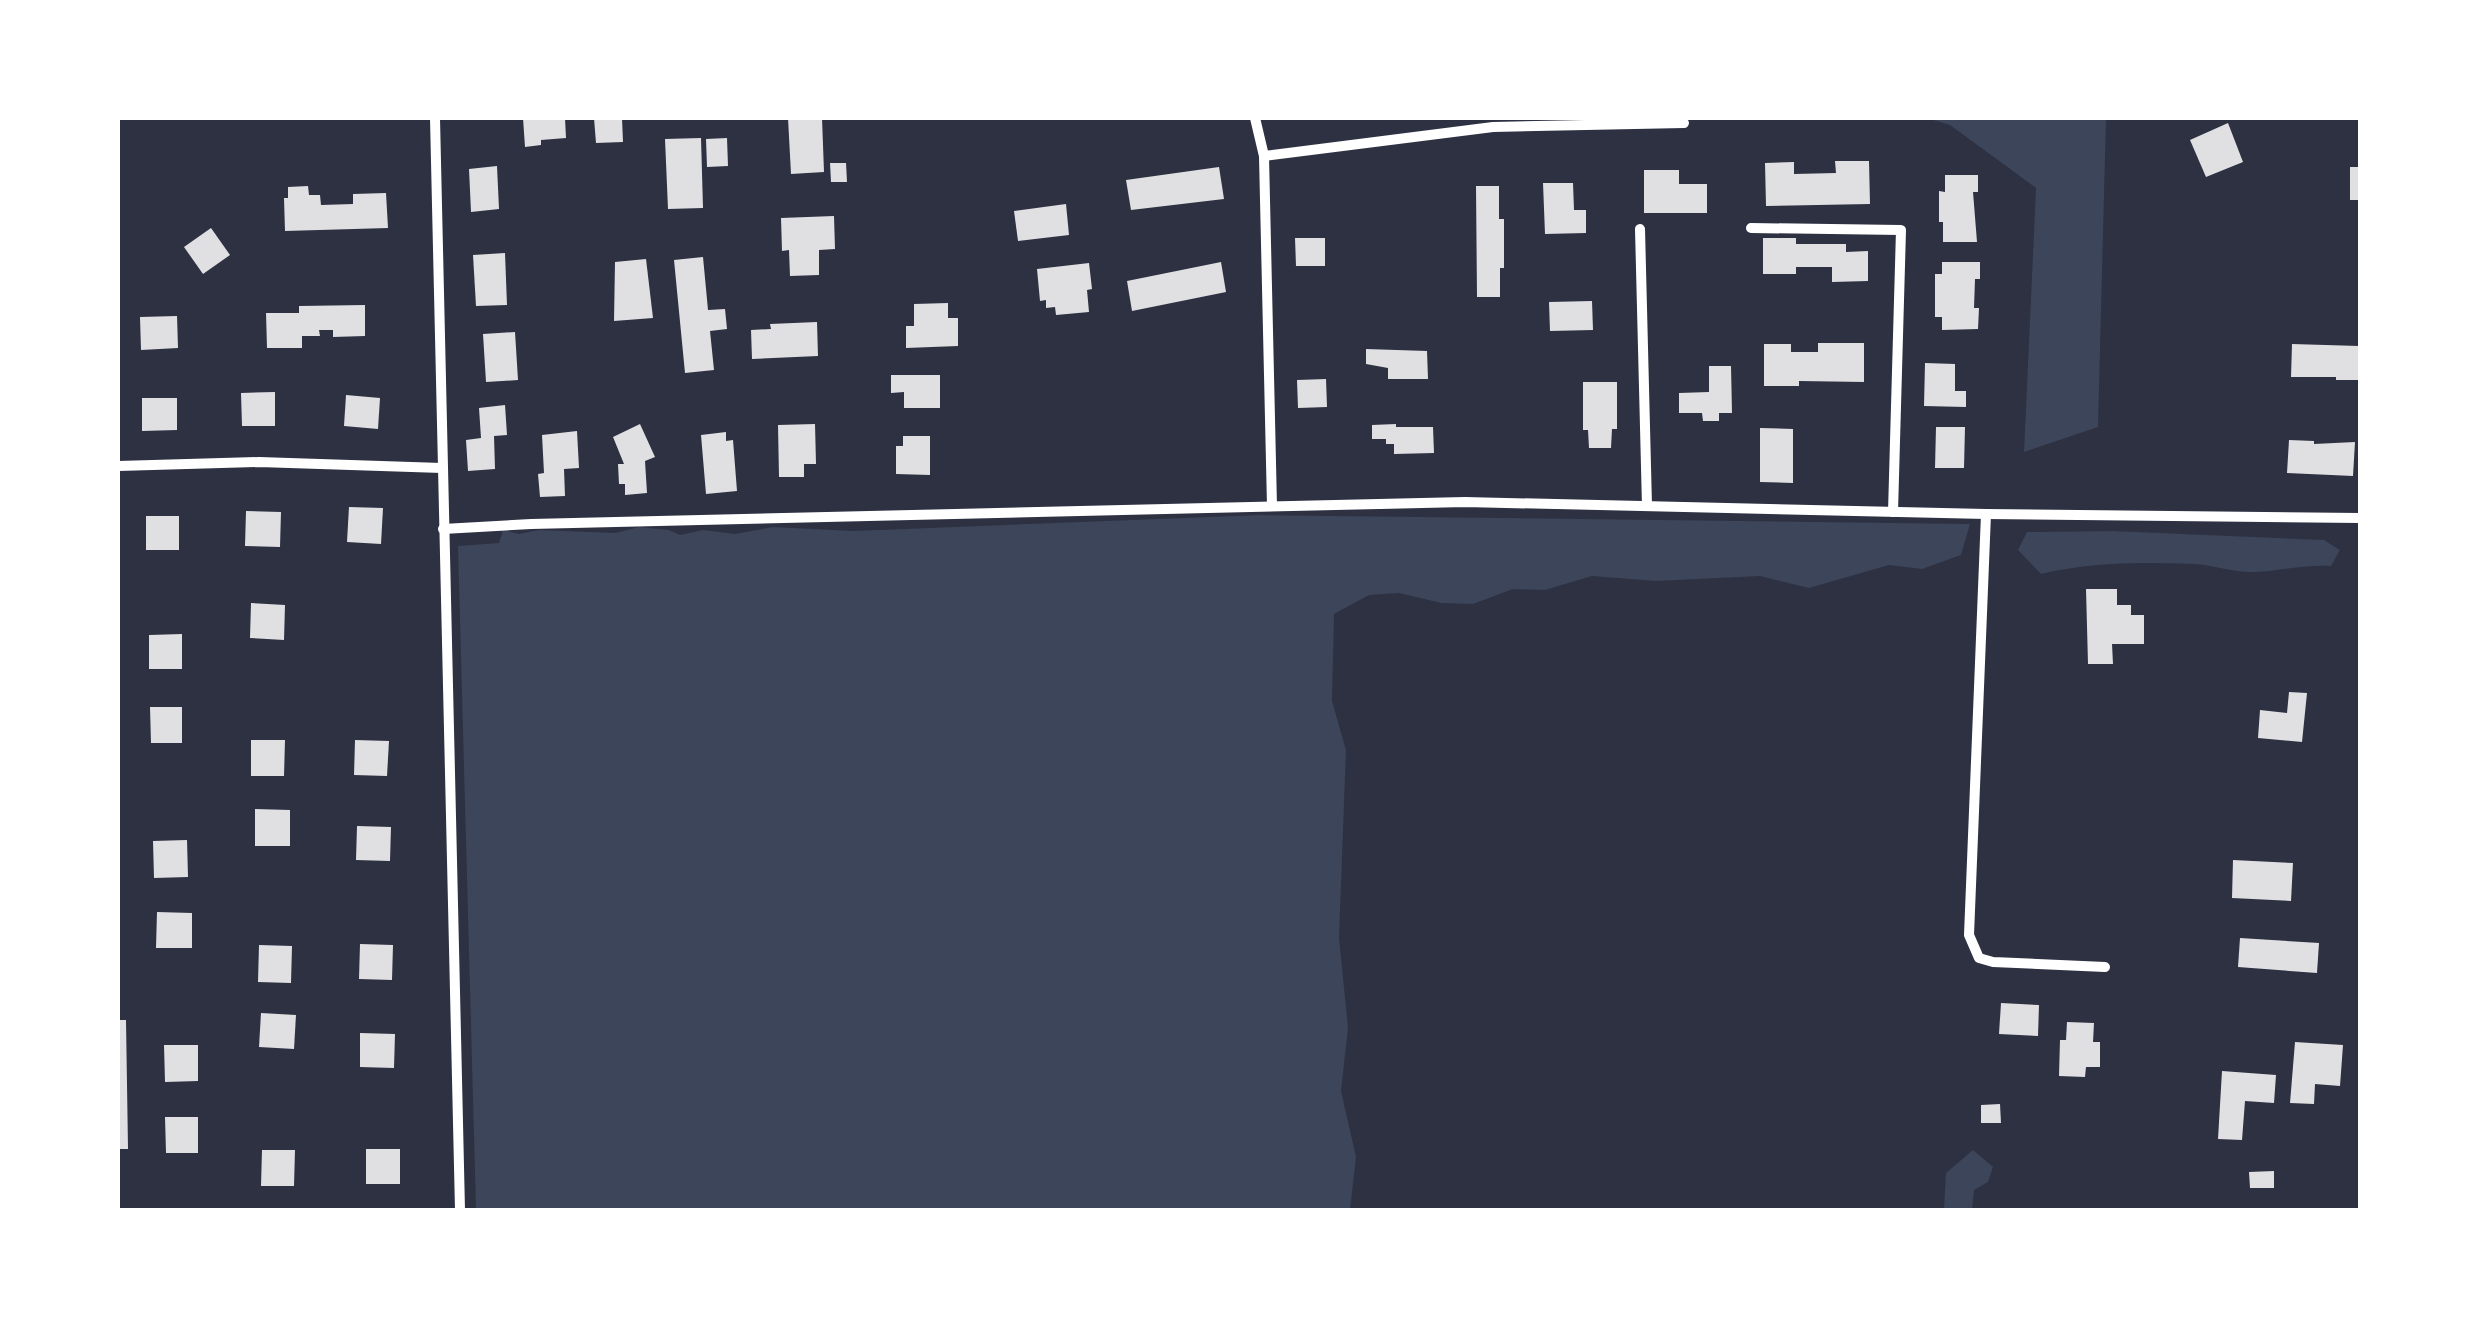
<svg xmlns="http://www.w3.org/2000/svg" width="2478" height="1328" font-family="Montserrat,sans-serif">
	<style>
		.green { fill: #3c4559 }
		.building { fill: #e0e0e3 }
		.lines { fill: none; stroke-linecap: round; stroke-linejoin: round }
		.minor { stroke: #fff; stroke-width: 10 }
	</style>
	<rect width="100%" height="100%" fill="#2d3142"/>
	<g class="green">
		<path d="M 1927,118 L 2106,118 L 2098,427 L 2024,452 L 2036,188 L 1950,125 Z"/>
		<path d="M 1260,515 L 1970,524 L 1961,555 L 1922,569 L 1889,565 L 1809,588 L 1760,576 L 1656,581 L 1592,576 L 1545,590 L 1513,589 L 1473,604 L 1441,603 L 1399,593 L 1369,595 L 1334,614 L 1332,701 L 1346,750 L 1339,938 L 1348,1028 L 1341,1091 L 1356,1157 L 1350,1210 L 476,1210 L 458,546 L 499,543 L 503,530 L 519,534 L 539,530 L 615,533 L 639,527 L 669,530 L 680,535 L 703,530 L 735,534 L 773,527 L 854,531 Z"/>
		<path d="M 2113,531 L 2324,540 L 2340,550 L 2331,566 C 2304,564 2281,571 2255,572 C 2235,573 2214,565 2194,564 C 2143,562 2091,562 2041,574 L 2018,550 L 2027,532 Z"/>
		<path d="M 1973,1150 L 1993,1167 L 1988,1182 L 1974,1190 L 1972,1210 L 1944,1210 L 1946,1173 Z"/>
	</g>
	<g class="building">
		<path d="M 523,118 L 565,118 L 566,138 L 541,140 L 541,145 L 525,147 Z"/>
		<path d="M 594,118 L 622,118 L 623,142 L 596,143 Z"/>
		<path d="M 788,118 L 822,118 L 824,172 L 791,174 Z"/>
		<path d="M 2228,123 L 2243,162 L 2206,177 L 2190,140 Z"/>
		<path d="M 701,138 L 703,208 L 668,209 L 665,139 Z"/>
		<path d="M 727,138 L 728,166 L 707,167 L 706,139 Z"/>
		<path d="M 1835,161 L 1869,161 L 1870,204 L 1766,206 L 1765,163 L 1794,162 L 1794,174 L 1836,173 Z"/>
		<path d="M 830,163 L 846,163 L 847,182 L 831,182 Z"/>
		<path d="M 497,166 L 499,209 L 471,212 L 469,169 Z"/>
		<path d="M 1219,167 L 1224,199 L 1131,210 L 1126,180 Z"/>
		<rect x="2350" y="167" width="10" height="33"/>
		<path d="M 1644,170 L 1679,170 L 1679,184 L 1707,184 L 1707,213 L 1644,213 Z"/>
		<path d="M 1945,175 L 1978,175 L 1978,192 L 1973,192 L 1977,242 L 1943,242 L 1943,222 L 1939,222 L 1939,191 L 1945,192 Z"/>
		<path d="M 1543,183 L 1573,183 L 1574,210 L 1586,210 L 1586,233 L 1545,234 Z"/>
		<path d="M 308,186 L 309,195 L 320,195 L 321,205 L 353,204 L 353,194 L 386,193 L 388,228 L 285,231 L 284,198 L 288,198 L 288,187 Z"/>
		<path d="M 1476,186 L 1499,186 L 1499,219 L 1504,219 L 1504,268 L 1500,268 L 1500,297 L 1477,297 Z"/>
		<path d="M 1066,204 L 1069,235 L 1018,241 L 1014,211 Z"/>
		<path d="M 834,216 L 835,249 L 819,250 L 819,275 L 790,276 L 789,250 L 782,251 L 781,218 Z"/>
		<path d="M 211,228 L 230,255 L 203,274 L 184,247 Z"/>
		<path d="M 1295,238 L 1325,238 L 1325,266 L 1296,266 Z"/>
		<path d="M 1763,238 L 1796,238 L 1796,244 L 1846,244 L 1846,252 L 1868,251 L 1868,281 L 1832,282 L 1832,267 L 1796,267 L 1796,274 L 1763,274 Z"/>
		<path d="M 505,253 L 507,305 L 476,306 L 473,255 Z"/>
		<path d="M 703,257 L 708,310 L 725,309 L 727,329 L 710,331 L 714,370 L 685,373 L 674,260 Z"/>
		<path d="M 646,259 L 653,318 L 614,321 L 615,262 Z"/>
		<path d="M 1221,262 L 1226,292 L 1132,311 L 1127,281 Z"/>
		<path d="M 1942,262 L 1980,262 L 1980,279 L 1975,279 L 1974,308 L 1979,308 L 1978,329 L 1942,330 L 1942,317 L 1935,317 L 1935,274 L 1942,274 Z"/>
		<path d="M 1089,263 L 1092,289 L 1087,290 L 1089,312 L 1056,315 L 1055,307 L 1046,308 L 1046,300 L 1040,301 L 1037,269 Z"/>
		<path d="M 1592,301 L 1593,330 L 1550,331 L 1549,302 Z"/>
		<path d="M 948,303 L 948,318 L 958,318 L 958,346 L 906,348 L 906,326 L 914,326 L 914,304 Z"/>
		<path d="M 365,305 L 365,336 L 333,337 L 333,330 L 319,330 L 320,336 L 302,336 L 302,348 L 267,348 L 266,313 L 299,313 L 299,306 Z"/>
		<path d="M 177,316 L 178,348 L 141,350 L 140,317 Z"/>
		<path d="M 817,322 L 818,356 L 752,359 L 751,330 L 771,329 L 770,324 Z"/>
		<path d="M 515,332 L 518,380 L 486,382 L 483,334 Z"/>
		<path d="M 1818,343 L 1864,343 L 1864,382 L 1799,381 L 1799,386 L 1764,386 L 1764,344 L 1791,344 L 1791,352 L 1818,352 Z"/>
		<path d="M 2292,344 L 2359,346 L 2358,380 L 2336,380 L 2336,377 L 2291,377 Z"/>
		<path d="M 1366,349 L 1427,351 L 1428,379 L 1388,379 L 1388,368 L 1366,364 Z"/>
		<path d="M 1925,363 L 1955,364 L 1955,391 L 1966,391 L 1966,407 L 1924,406 Z"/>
		<path d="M 1709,366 L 1731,366 L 1732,413 L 1719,413 L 1719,421 L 1703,421 L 1702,413 L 1679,413 L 1679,393 L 1709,392 Z"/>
		<path d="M 891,375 L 940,375 L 940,408 L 904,408 L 904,392 L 891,393 Z"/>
		<path d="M 1326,379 L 1327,407 L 1298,408 L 1297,380 Z"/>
		<path d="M 1583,382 L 1617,382 L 1617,429 L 1612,429 L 1611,448 L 1589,448 L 1588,430 L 1583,430 Z"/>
		<path d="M 275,392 L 275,426 L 242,426 L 241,393 Z"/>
		<path d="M 346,395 L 380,398 L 378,429 L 344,426 Z"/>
		<path d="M 142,398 L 177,398 L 177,430 L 142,431 Z"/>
		<path d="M 505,405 L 507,435 L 494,436 L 495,469 L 468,471 L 466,440 L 481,438 L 479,408 Z"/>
		<path d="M 640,424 L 655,457 L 645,461 L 647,493 L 625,495 L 625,484 L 619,484 L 618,464 L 624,464 L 613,437 Z"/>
		<path d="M 815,424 L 816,464 L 804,464 L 804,477 L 779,477 L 778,425 Z"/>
		<path d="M 1396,424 L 1396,427 L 1433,427 L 1434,453 L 1394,454 L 1394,444 L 1386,444 L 1386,439 L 1372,439 L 1372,425 Z"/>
		<path d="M 1936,427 L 1965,427 L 1964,468 L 1935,468 Z"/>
		<path d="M 1760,428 L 1793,429 L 1793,483 L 1760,482 Z"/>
		<path d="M 577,431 L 579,468 L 564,469 L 565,496 L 540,497 L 538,474 L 544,473 L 542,435 Z"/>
		<path d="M 726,432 L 726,441 L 733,440 L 737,491 L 706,494 L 701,435 Z"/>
		<path d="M 903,436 L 930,436 L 930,475 L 896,474 L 896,446 L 903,446 Z"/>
		<path d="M 2289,440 L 2314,441 L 2314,444 L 2355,442 L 2353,476 L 2287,473 Z"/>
		<path d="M 349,507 L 383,508 L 381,544 L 347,542 Z"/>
		<path d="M 246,511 L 281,512 L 280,547 L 245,546 Z"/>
		<rect x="146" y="516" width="33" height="34"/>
		<path d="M 2086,589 L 2117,589 L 2117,605 L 2131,605 L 2131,615 L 2144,615 L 2144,644 L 2112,644 L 2113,664 L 2088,664 Z"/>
		<path d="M 251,603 L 285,605 L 284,640 L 250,638 Z"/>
		<path d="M 182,634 L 182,669 L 149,669 L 149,635 Z"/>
		<path d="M 2289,692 L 2307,693 L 2302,742 L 2258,738 L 2260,710 L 2287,713 Z"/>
		<path d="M 150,707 L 182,707 L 182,743 L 151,743 Z"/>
		<path d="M 251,740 L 285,740 L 284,776 L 251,776 Z"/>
		<path d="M 355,740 L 389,741 L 387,776 L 354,775 Z"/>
		<path d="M 255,809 L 290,810 L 290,846 L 255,846 Z"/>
		<path d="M 357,826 L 391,827 L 390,861 L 356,860 Z"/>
		<path d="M 187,840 L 188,877 L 154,878 L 153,841 Z"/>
		<path d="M 2233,860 L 2293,863 L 2291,901 L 2232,898 Z"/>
		<path d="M 157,912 L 192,913 L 192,948 L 156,948 Z"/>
		<path d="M 2240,938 L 2319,943 L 2317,973 L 2238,967 Z"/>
		<path d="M 360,944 L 393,945 L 392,980 L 359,979 Z"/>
		<path d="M 259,945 L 292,946 L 291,983 L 258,982 Z"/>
		<path d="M 2001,1003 L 2039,1005 L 2038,1036 L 1999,1034 Z"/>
		<path d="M 261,1013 L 296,1015 L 294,1049 L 259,1047 Z"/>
		<path d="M 118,1020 L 126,1020 L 128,1149 L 118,1149 Z"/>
		<path d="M 2067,1022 L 2094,1023 L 2093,1042 L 2100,1042 L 2100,1067 L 2086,1067 L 2085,1077 L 2059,1076 L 2060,1040 L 2066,1040 Z"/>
		<path d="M 360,1033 L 395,1034 L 394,1068 L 360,1067 Z"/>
		<path d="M 2295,1042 L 2343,1045 L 2340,1086 L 2315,1084 L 2314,1104 L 2290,1103 Z"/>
		<path d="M 164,1045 L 198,1045 L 198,1081 L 165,1082 Z"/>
		<path d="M 2222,1071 L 2276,1075 L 2274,1103 L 2245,1101 L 2242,1140 L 2218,1139 Z"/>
		<path d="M 2000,1104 L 2001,1123 L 1981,1123 L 1981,1105 Z"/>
		<path d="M 165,1117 L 198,1117 L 198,1153 L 166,1153 Z"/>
		<rect x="366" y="1149" width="34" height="35"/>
		<path d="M 262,1150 L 295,1150 L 294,1186 L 261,1186 Z"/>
		<path d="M 2274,1171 L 2274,1188 L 2250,1188 L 2249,1172 Z"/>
	</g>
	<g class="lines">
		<g class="minor">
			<path d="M 435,118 L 460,1210"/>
			<path d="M 1255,118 L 1264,156 L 1272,506"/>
			<path d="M 1264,156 L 1493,127 L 1684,123"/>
			<path d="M 1751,228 L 1901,230 L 1893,512"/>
			<path d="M 1640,229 L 1647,506"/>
			<path d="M 118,466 L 259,462 L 442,468"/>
			<path d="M 1986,514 L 1969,935 L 1979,958 L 1993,962 L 2105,967"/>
			<path d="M 443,529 L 531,524 L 1465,502 L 1986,514 L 2360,518"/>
		</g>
	</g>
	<rect width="2478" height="1328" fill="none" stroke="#ffffff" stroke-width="240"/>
</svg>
